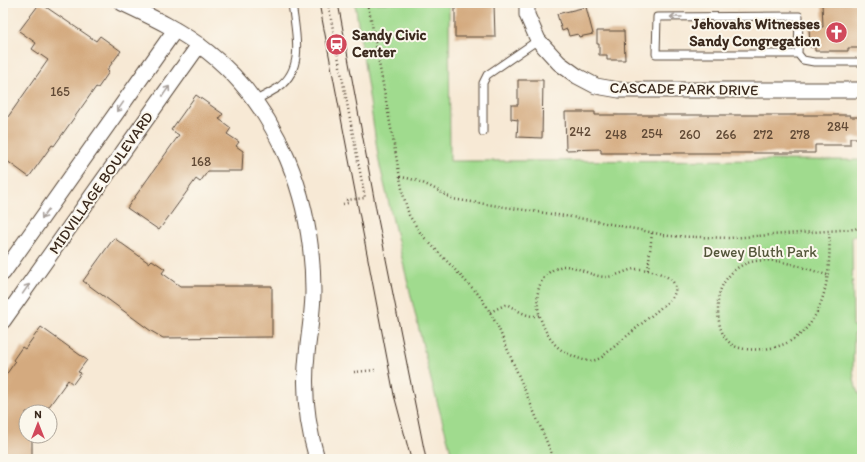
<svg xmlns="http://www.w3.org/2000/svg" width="865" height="462" font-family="Itim,sans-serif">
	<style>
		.park { fill: #a0db8e; stroke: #6e8256 }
		.building { fill: #d4aa7f }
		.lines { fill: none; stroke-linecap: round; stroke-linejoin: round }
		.service-casing { stroke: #574739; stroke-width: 9 }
		.minor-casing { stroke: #574739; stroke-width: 17 }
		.path { stroke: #574739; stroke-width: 2.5; stroke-dasharray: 1 3; stroke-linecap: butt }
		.service { stroke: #fff; stroke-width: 7 }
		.minor { stroke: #fff; stroke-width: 15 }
		.tram { stroke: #3b2a1e; stroke-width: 1 }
		.oneway { stroke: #a79f9a }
		.labels { text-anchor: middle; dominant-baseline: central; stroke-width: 4; stroke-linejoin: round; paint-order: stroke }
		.number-label { font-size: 13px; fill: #614a36 }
		.poi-label { font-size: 15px; font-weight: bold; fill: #3b2a1e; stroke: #fbf7ec; text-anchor: end }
		.street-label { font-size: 15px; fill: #3b2a1e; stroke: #fbf7ec }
		.park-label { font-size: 15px; fill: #54563a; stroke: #fbf7ec }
	</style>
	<rect width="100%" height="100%" fill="#fbf7ec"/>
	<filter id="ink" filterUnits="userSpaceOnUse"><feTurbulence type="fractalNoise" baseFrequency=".025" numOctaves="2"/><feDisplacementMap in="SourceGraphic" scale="8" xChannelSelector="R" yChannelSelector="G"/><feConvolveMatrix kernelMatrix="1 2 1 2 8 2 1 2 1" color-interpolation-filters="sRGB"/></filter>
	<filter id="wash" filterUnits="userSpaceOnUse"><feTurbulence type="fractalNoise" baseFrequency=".012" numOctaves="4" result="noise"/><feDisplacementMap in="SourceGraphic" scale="16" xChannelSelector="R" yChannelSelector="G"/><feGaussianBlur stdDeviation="0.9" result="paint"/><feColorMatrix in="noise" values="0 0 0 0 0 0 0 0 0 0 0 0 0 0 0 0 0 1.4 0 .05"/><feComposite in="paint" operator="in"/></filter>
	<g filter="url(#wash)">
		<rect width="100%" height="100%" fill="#f7e9d5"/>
		<path class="park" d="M 355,3 L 449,3 L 450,161 L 862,160 L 862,236 L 852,236 L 853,326 L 862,326 L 862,333 L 854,334 C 854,354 850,378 859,395 L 862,394 L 862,459 L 453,459 L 431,380 L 379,162 Z"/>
		<g id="blocks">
			<g class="building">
				<path d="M 40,3 L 96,41 L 100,36 L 121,51 L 107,70 L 109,72 L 98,88 L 96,87 L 54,146 L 52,145 L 29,177 L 3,158 L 3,124 L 48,60 L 32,49 L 36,43 L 19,31 Z"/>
				<path d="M 822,3 L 862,3 L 862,39 L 859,39 L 859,48 L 848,48 L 848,51 L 815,51 L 815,47 L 810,47 L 809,27 L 823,27 Z"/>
				<path d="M 494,4 L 495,37 L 455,37 L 455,5 Z"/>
				<path d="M 586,7 L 593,34 L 579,37 L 578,34 L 569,36 L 567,29 L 562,31 L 557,14 Z"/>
				<path d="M 597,31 L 624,31 L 625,60 L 607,60 L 607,55 L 599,55 L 599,44 L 597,44 Z"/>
				<path d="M 518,80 L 543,80 L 542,138 L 517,137 L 518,120 L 511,119 L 511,105 L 518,105 Z"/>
				<path d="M 196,95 L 223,114 L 219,119 L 231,128 L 227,134 L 239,142 L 236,146 L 243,151 L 242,171 L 208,171 L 200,182 L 196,179 L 159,230 L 127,208 L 179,135 L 171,130 Z"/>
				<path d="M 565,112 L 595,112 L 595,115 L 850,115 L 850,117 L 862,117 L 862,138 L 850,138 L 850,145 L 815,145 L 815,153 L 601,153 L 601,149 L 566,150 Z"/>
				<path d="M 114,238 L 149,263 L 152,260 L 165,269 L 162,273 L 180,286 L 272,286 L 272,337 L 163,338 L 151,331 L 83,281 Z"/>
				<path d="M 41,327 L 87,360 L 78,372 L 81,373 L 73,384 L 68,380 L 45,412 L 26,412 L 26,436 L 32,436 L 32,459 L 3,459 L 3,379 L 15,362 L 13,360 L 22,347 L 25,349 Z"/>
			</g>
		</g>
	</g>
	<g filter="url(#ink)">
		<use href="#blocks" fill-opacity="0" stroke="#574739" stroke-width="1"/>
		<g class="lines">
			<defs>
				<g id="service">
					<path d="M 798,54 L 656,54 L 657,17 L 799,16 L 798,54 L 803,60 L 814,62 L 862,62"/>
					<path d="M 255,101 C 263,96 272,92 279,87 C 306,67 295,31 292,3"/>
					<path d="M 483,132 L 483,83 L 487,75 L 538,40"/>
				</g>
				<g id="minor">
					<path d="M 122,3 C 152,17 182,31 208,52 C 280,109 313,201 313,291 C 313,312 309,333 307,354 C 303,390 307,425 317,459"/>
					<path d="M 527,3 L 527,15 L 538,40 L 559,63 L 577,76 L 596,86 L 619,90 L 862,90"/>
					<path d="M 3,273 L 175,30"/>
					<path d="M 3,321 L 199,45"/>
				</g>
			</defs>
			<use href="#service" class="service-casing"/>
			<use href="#minor" class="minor-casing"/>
			<g class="path">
				<path d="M 328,3 L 365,198 L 347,200 L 348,203 L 343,204"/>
				<path d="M 367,3 L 371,19 L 403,194 L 409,215 L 421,234 L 478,294 L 487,307 L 498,327 L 554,459"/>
				<path d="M 400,177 C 419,179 436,189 452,199 L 591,220 L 669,236 L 729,238 L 855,229 L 862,226"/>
				<path d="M 563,266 C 578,266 590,276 605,277 C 615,277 624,271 634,269 C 645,268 672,274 675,286 C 676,291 674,296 670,300 L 602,357 C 592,363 584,361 573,356 C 566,353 558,349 553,342 C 535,320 526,275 563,266 Z"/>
				<path d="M 648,270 L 652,233"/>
				<path d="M 827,275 C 797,266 752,246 728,277 C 721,285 717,297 718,308 C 718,321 720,335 731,344 C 739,350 753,350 763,349 C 823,344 832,279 829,231"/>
				<path d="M 490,312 L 505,305 L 508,305 C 518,310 528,319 540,315"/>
				<path d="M 354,372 L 376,370"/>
			</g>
			<use href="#service" class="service"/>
			<use href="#minor" class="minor"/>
			<g class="tram">
				<path d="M 319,3 L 394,395 L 411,459"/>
				<path d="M 338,3 L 376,209 L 426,459"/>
			</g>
		</g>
		<defs><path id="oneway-shaft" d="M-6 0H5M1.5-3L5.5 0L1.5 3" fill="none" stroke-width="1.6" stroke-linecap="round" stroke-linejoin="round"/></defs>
		<g class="oneway">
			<use href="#oneway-shaft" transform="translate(676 17) rotate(180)"/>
			<use href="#oneway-shaft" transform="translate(166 91) rotate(-55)"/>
			<use href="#oneway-shaft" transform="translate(120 107) rotate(125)"/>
			<use href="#oneway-shaft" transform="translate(45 214) rotate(125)"/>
			<use href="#oneway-shaft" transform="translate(26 289) rotate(-55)"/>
		</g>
	</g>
	<defs>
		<symbol id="church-disc" viewBox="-11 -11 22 22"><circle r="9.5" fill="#d1495b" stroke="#fbf7ec"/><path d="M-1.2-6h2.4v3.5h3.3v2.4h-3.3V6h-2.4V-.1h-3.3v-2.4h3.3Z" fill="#fff"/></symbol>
		<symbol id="station-disc" viewBox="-11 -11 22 22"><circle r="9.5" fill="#d1495b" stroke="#fbf7ec"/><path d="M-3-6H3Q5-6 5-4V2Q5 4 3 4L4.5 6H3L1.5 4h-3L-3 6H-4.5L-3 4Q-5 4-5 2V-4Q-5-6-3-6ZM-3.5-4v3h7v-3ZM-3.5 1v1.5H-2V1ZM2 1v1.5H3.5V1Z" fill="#fff"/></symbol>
	</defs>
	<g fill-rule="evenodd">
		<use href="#church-disc" x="824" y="20" width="25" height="25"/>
		<use href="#station-disc" x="324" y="32" width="25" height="25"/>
	</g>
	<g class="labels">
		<g class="number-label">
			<text x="60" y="91">165</text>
			<text x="838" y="126">284</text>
			<text x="580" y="131">242</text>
			<text x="652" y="133">254</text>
			<text x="616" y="134">248</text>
			<text x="690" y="134">260</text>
			<text x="726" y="134">266</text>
			<text x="763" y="134">272</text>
			<text x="800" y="134">278</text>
			<text x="201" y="161">168</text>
		</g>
		<g class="poi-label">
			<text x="820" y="24">Jehovahs Witnesses<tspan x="820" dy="17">Sandy Congregation</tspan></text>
			<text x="352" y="35" text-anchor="start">Sandy Civic<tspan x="352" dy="17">Center</tspan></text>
		</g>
		<g class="street-label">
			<text transform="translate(684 89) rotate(1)">CASCADE PARK DRIVE</text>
			<text transform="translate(101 183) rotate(-55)">MIDVILLAGE BOULEVARD</text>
		</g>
		<g class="park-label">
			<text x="760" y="252">Dewey Bluth Park</text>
		</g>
	</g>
	<rect width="865" height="462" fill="none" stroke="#fbf7ec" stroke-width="16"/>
	<g transform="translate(38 424)"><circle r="19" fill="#fbf7ec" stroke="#aea59a"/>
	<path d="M0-3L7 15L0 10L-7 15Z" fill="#d1495b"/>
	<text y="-6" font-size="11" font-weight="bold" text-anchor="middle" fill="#3b2a1e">N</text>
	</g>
</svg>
